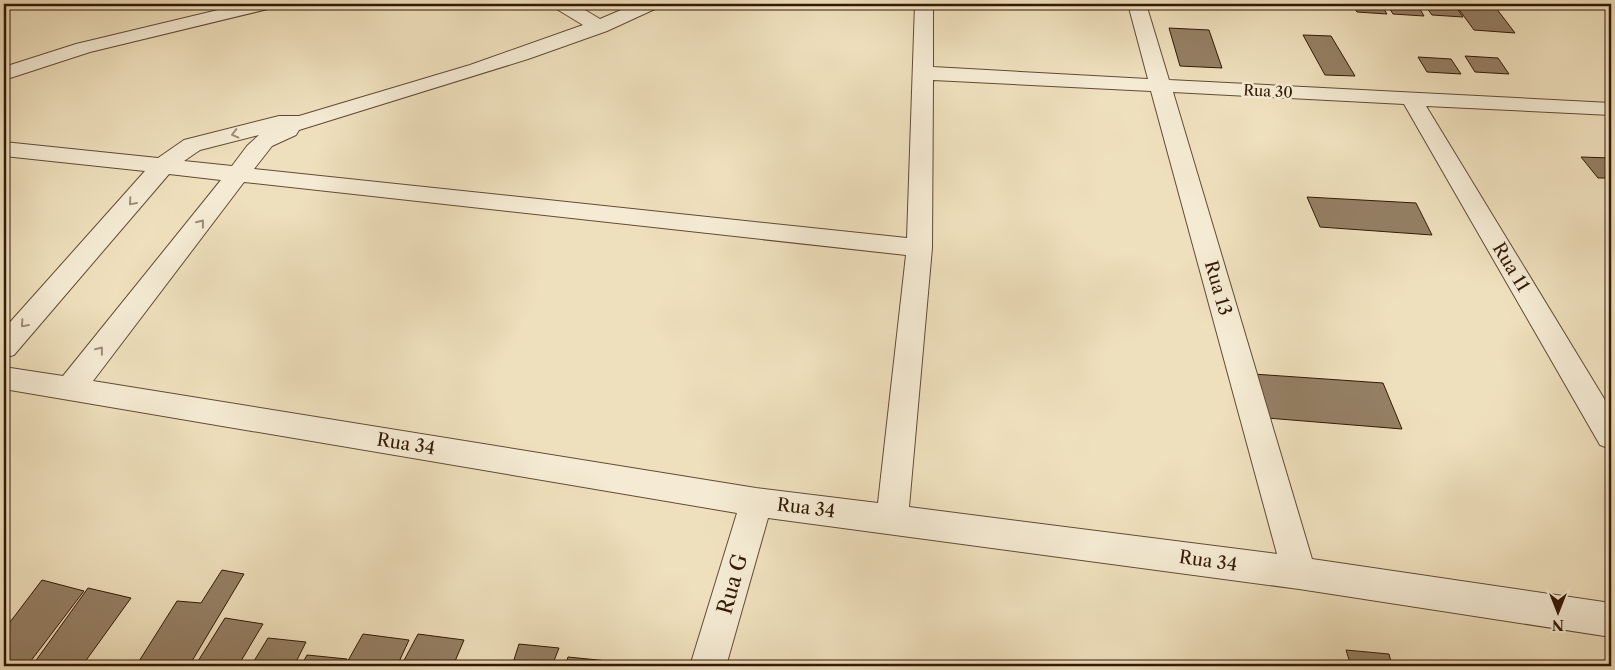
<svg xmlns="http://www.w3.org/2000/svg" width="1615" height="670" font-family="'Libre Caslon Text',serif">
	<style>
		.building { fill: #958065; stroke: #331906 }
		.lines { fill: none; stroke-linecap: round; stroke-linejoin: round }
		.minor-casing { stroke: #624b34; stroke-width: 2 }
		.minor { fill: #f5ebd4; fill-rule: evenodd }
		.oneway { stroke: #9e8c77 }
		.labels { text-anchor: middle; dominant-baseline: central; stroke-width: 5; stroke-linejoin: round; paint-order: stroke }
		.far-street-label { font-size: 15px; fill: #331906; stroke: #f5ebd4 }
		.street-label { font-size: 18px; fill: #331906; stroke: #f5ebd4 }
		.near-street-label { font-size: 21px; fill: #331906; stroke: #f5ebd4 }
	</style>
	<rect width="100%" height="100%" fill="#efe0bd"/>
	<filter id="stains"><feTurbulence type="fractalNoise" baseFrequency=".004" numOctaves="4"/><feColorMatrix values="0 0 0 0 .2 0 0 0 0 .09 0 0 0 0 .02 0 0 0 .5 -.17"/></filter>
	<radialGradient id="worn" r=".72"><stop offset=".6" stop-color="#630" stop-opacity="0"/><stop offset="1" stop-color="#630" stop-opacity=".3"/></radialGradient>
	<g class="building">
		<path d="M 1352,4 L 1381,4 L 1387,14 L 1357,12 Z"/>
		<path d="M 1387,4 L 1417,4 L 1424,16 L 1393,14 Z"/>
		<path d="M 1424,4 L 1454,4 L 1463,17 L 1432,15 Z"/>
		<path d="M 1455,4 L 1493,4 L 1515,33 L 1474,30 Z"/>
		<path d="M 1169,28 L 1209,30 L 1222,68 L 1180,66 Z"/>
		<path d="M 1303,35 L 1331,36 L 1355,76 L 1325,75 Z"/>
		<path d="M 1465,56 L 1498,58 L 1509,74 L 1475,72 Z"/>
		<path d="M 1418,57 L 1451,59 L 1461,74 L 1427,72 Z"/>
		<path d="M 1581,157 L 1611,158 L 1611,178 L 1598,178 Z"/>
		<path d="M 1307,197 L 1416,203 L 1432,235 L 1320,227 Z"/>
		<path d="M 1253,374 L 1383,383 L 1402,429 L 1267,418 Z"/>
		<path d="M 222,570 L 244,574 L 189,666 L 136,666 L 177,601 L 201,603 Z"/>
		<path d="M 42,580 L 84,591 L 27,666 L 4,666 L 4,630 Z"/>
		<path d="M 88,588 L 131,598 L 82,666 L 32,666 Z"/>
		<path d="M 225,618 L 263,624 L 238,666 L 195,666 Z"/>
		<path d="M 363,634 L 409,640 L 397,666 L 345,666 Z"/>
		<path d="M 418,634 L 464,640 L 453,666 L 401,666 Z"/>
		<path d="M 268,638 L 306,642 L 294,666 L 251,666 Z"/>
		<path d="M 519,644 L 559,648 L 552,666 L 512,666 Z"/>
		<path d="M 1346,650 L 1389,654 L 1392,666 L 1351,666 Z"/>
		<path d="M 307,655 L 347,659 L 343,666 L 301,666 Z"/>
		<path d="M 568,657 L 608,661 L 606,666 L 565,666 Z"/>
	</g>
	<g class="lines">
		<defs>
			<g id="minor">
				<path d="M 243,4 L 274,4 L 272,8 L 90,52 L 4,80 L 4,67 L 76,44 Z"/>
				<path d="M 553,4 L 575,4 L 600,19 L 635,4 L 659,4 L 657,8 L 607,31 L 528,59 L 299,130 L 296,135 L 272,146 L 254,169 L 907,238 L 915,4 L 933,4 L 933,67 L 1148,79 L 1128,4 L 1146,4 L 1169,80 L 1611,103 L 1611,115 L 1426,106 L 1611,410 L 1611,449 L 1600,445 L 1404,104 L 1173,92 L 1312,559 L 1611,603 L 1611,637 L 1299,589 L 768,518 L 726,666 L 690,666 L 737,513 L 4,389 L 4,367 L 63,376 L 221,180 L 169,174 L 14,355 L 4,358 L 4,329 L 145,171 L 4,156 L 4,142 L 158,158 L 184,140 L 279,116 L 299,116 L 470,65 L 583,25 L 555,8 ZM 933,80 L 1151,91 L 1277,554 L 909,507 L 932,248 ZM 259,135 L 247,146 L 232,166 L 184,161 L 200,150 ZM 244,182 L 906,255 L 878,503 L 756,488 L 93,381 Z"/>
			</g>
		</defs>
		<use href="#minor" class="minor-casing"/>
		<use href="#minor" class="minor"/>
	</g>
	<defs><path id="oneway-chevron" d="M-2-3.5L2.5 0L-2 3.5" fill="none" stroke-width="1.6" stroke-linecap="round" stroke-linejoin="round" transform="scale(1.25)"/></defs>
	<g class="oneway">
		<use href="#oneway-chevron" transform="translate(235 134) rotate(166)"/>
		<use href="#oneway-chevron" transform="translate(132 202) rotate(131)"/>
		<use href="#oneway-chevron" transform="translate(201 223) rotate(-52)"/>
		<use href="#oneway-chevron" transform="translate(24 324) rotate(131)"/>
		<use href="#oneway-chevron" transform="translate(100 350) rotate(-52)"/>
	</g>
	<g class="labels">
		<g class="far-street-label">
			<text transform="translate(1268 91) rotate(3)">Rua 30</text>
		</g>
		<g class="street-label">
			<text transform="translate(1511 267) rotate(59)">Rua 11</text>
			<text transform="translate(1218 288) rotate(74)">Rua 13</text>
			<text transform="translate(406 444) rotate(9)">Rua 34</text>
			<text transform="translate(806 508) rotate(7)">Rua 34</text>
			<text transform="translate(1208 561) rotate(8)">Rua 34</text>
		</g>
		<g class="near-street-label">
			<text transform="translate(732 584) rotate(-74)">Rua G</text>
		</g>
	</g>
	<rect width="1615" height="670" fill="none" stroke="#efe0bd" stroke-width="20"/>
	<rect x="5" y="5" width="1605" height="660" fill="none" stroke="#331906" stroke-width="2.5"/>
	<rect x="10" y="10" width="1595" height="650" fill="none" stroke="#331906"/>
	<g transform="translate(1558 612) rotate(180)" stroke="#f5ebd4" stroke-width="4" paint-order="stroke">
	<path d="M0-4L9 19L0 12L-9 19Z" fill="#331906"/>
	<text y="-8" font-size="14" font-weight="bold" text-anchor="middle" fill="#331906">N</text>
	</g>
	<rect width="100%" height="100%" filter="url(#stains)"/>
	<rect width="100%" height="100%" fill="url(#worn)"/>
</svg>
